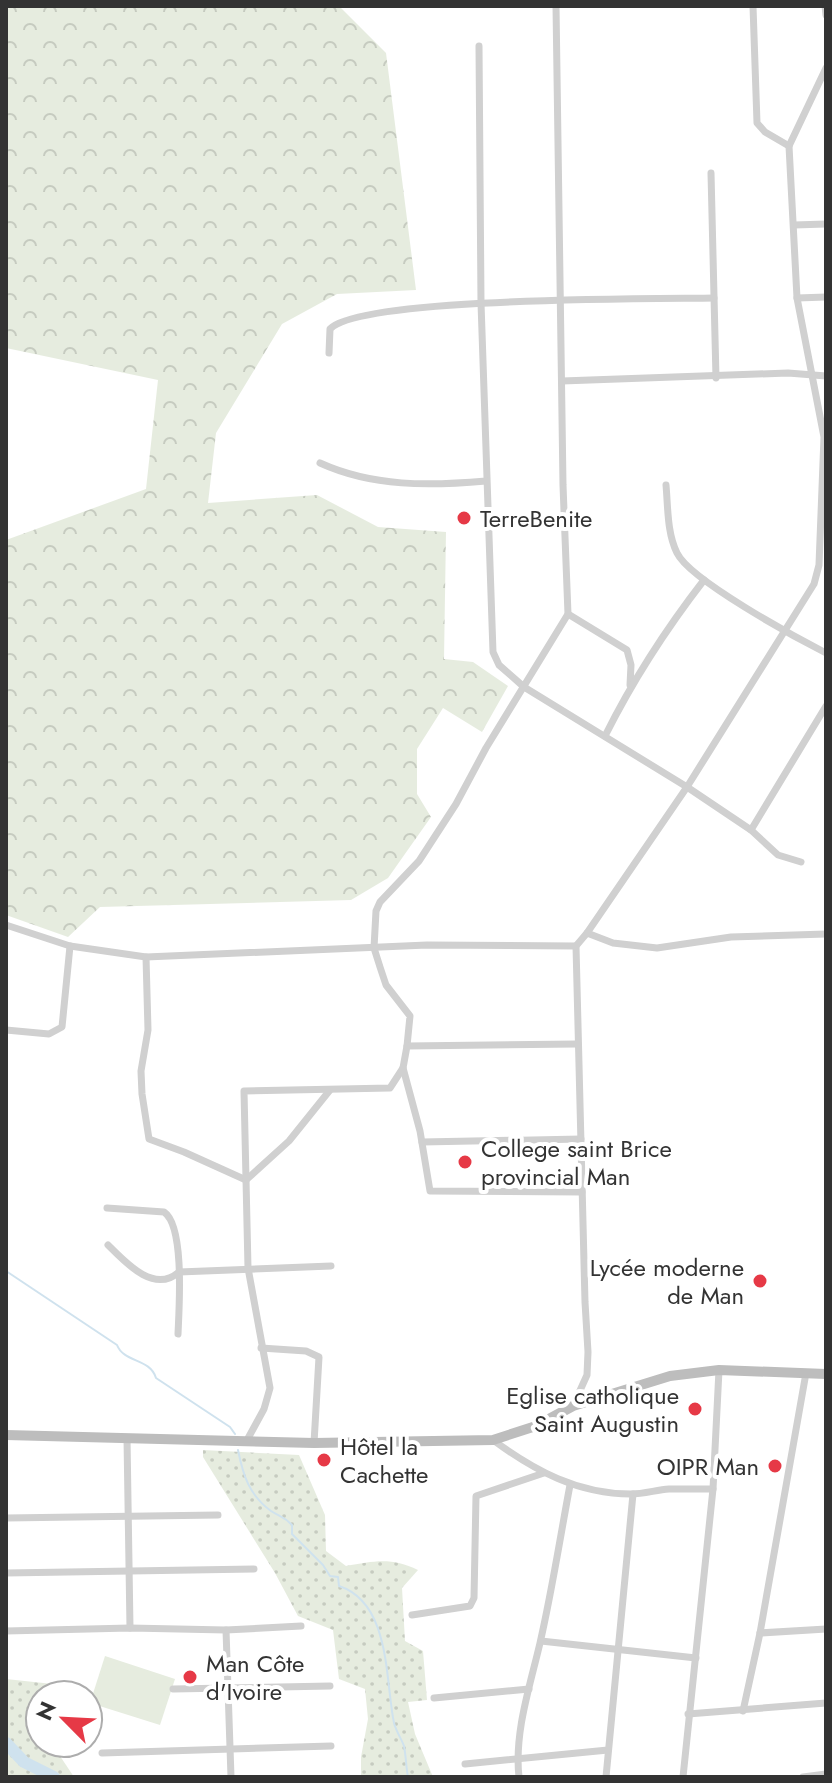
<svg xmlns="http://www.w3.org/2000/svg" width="832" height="1783" font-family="Jost,sans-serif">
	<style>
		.grass { fill: url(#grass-dots) }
		.forest { fill: url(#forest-crowns) }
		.park { fill: #e6ecdf }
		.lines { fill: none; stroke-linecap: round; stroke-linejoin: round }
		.stream { stroke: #cfe2ee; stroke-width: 2 }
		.river { stroke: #cfe2ee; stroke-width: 12 }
		.street { stroke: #d0d0d0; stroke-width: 7 }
		.secondary { stroke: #bdbdbd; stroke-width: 10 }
		.poi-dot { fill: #e63946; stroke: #fff; stroke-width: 3 }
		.labels { text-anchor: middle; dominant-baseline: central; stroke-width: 8; stroke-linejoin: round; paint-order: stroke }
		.poi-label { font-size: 24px; fill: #333; stroke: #fff; text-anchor: start }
	</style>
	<defs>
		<pattern id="grass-dots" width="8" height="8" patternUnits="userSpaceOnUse" patternTransform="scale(2)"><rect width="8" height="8" fill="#e6ecdf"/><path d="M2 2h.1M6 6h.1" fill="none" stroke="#c6cbc0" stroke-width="1.8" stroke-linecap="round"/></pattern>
		<pattern id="forest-crowns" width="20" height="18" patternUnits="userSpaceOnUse" patternTransform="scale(2)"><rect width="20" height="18" fill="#e6ecdf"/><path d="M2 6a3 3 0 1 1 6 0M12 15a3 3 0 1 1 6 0" fill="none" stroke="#c6cbc0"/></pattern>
	</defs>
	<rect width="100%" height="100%" fill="#fff"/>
	<g class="grass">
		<path d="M 203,1450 L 299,1455 L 325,1515 L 326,1551 L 346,1566 C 374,1561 392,1557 418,1570 L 402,1588 L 405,1641 L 423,1651 L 427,1700 L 408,1702 L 415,1734 L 433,1777 L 361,1777 L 361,1757 L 368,1719 L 365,1689 L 339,1679 L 333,1630 L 298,1616 L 275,1573 L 203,1457 Z"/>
		<path d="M 6,1679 L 62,1685 L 61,1695 L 40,1695 L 40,1743 L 59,1743 L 58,1753 L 74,1777 L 6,1777 Z"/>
	</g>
	<path class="forest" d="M 6,6 L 339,6 L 386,53 L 416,290 L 337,294 L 282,324 L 216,433 L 208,503 L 317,495 L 378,527 L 446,532 L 444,659 L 473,662 L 508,686 L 482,732 L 443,708 L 417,749 L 417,794 L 431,817 L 388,878 L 351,900 L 100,907 L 68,937 L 6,915 L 6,540 L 146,489 L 158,380 L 6,348 Z"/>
	<path class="park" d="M 105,1656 L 175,1679 L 160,1725 L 90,1703 Z"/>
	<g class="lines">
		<g class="stream">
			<path d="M 6,1271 L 117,1345 C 124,1363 150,1358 156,1378 L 230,1427 L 235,1434"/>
			<path d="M 238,1450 C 243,1475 249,1495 271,1511 C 280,1517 284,1516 292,1525 L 292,1534 L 323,1565 L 330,1576 L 338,1577 L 339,1586 C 391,1603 385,1680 394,1723 C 396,1731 401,1738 404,1746 C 406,1756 406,1767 408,1777"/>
		</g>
		<path class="river" d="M 6,1743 L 24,1762 L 54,1777"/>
		<g class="street">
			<path d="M 753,6 L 757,123 L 765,132 L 789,146"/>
			<path d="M 825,6 L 826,15"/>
			<path d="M 479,46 L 481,303 L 493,652 L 499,665 L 524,687 L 687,787 L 751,830 L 778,855 L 801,862"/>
			<path d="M 711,173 L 716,378"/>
			<path d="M 794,225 L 826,224"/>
			<path d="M 797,298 L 826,297"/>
			<path d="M 329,353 L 330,329 C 360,297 655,299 714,298"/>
			<path d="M 562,381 L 788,373 L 826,376"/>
			<path d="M 320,463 C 373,487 429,486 486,481"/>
			<path d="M 666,485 C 668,507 667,533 677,553 C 690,580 795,637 826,653"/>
			<path d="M 568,614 L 627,650 L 631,665 L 630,685"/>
			<path d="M 605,736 C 633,680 666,629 704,580"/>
			<path d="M 751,830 L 826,706"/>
			<path d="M 6,925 L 70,946 L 146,957 L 427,945 L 576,946"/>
			<path d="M 587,933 L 613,943 L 657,948 L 731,937 L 826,934"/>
			<path d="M 146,957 L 148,1030 L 141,1071 L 142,1094 L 149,1139 L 184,1152 L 246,1180 L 289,1141 L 330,1090"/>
			<path d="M 6,1030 L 49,1034 L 62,1027 L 70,946"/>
			<path d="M 407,1046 L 410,1016 L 386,985 L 380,967 L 374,948 L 376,911 L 380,902 L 419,861 L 456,804 L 486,748 L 568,614 L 563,485 L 556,6"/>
			<path d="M 403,1068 L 420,1131 L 430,1191 L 582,1192"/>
			<path d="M 422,1142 L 581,1139"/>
			<path d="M 107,1208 L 164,1212 C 185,1226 179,1309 178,1334"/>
			<path d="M 108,1245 C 126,1263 154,1294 179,1272 L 331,1266"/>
			<path d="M 261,1348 L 306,1351 L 319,1357 L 314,1443"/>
			<path d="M 573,1406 L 587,1375 L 588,1352 L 585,1302 L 576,946 L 587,933 L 687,787 L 814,584 L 819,565 L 824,437 L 797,298 L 789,146 L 826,68"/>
			<path d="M 127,1438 L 130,1628"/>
			<path d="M 493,1440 C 535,1471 578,1494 631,1494 C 644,1494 656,1490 669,1489 C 684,1489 699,1489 713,1489"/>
			<path d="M 246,1442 L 264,1409 L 270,1388 L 248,1268 L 244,1091 L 390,1088 L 403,1068 L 407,1046 L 577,1044"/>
			<path d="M 6,1518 L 218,1515"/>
			<path d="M 6,1573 L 254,1569"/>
			<path d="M 412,1615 L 470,1606 L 474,1598 L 476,1496 L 544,1473"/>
			<path d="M 226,1630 L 231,1777"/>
			<path d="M 6,1631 L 130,1628 L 226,1630 L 301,1626"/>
			<path d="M 760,1633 L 826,1629"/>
			<path d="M 541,1641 L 696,1658"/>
			<path d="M 173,1689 L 330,1686"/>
			<path d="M 434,1698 L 529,1689"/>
			<path d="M 743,1711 L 760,1633 L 806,1373"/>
			<path d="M 688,1714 L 826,1703"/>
			<path d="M 102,1753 L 331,1746"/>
			<path d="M 465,1764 L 608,1750"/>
			<path d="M 519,1777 C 514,1733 530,1686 540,1643 C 552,1591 560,1538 570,1485"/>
			<path d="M 606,1777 L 633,1494"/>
			<path d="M 683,1777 L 713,1489 L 719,1370"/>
			<path d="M 803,1777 L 826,1774"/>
		</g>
		<path class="secondary" d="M 6,1435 L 314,1443 L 493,1440 L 536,1426 L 573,1406 L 670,1376 L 719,1370 L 826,1374"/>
	</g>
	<g class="poi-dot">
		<circle cx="464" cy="518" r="8"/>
		<circle cx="465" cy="1162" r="8"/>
		<circle cx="760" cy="1281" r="8"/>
		<circle cx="695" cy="1409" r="8"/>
		<circle cx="324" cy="1460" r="8"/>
		<circle cx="775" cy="1466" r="8"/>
		<circle cx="190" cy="1677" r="8"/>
	</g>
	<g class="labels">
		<g class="poi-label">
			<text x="480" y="518">TerreBenite</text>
			<text x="481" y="1148">College saint Brice<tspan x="481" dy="28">provincial Man</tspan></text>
			<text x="744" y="1267" text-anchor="end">Lycée moderne<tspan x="744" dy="28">de Man</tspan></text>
			<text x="679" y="1395" text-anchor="end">Eglise catholique<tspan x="679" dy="28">Saint Augustin</tspan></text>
			<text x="340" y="1446">Hôtel la<tspan x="340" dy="28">Cachette</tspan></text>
			<text x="759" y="1466" text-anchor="end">OIPR Man</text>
			<text x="206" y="1663">Man Côte<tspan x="206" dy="28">d'Ivoire</tspan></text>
		</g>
	</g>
	<rect width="832" height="1783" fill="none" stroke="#333333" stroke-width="16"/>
	<g transform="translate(64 1719) rotate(294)"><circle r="38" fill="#ffffff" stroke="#adadad" stroke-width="2"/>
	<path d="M0-6L14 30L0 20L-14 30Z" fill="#e63946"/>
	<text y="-12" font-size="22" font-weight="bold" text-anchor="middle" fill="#333333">N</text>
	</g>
</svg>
